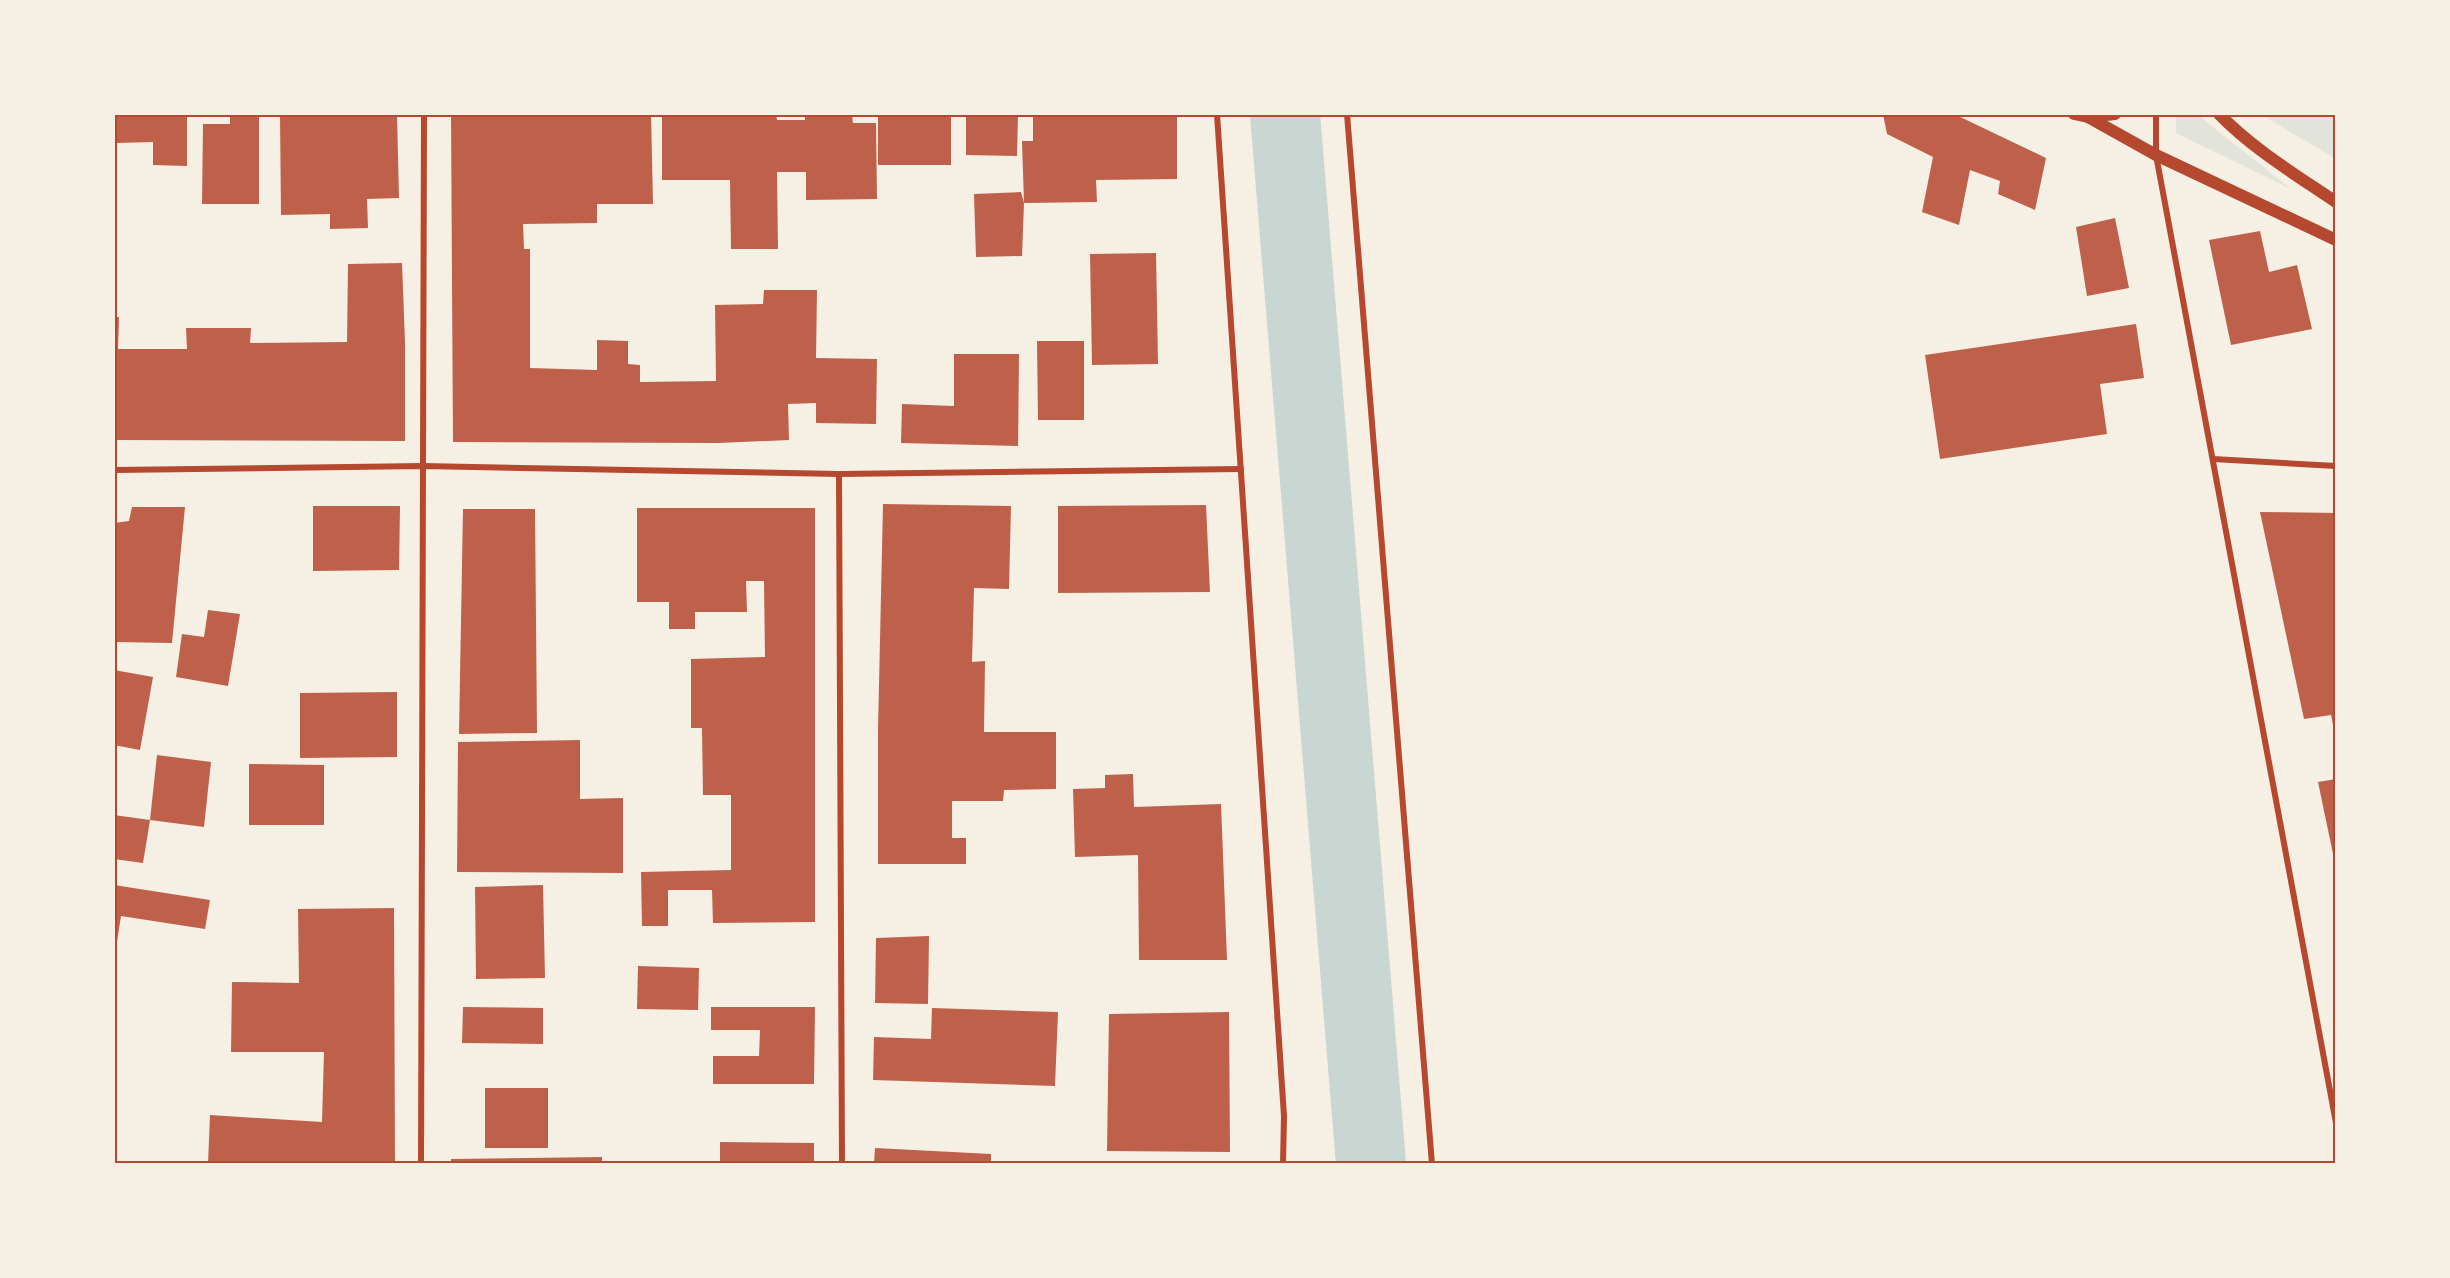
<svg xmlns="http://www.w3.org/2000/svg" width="2450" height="1278" font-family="Commissioner,sans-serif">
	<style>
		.green { fill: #e2e4dc }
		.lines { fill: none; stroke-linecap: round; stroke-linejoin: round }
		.river { stroke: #c9d6d2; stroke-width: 70 }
		.building { fill: #bf614a }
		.minor { stroke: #b5482f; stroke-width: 6 }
		.secondary { stroke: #b5482f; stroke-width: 12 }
		.neatline { fill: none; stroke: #b5482f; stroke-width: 2 }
	</style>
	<rect width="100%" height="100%" fill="#f6efe4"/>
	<g class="green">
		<path d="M 2176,114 L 2201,114 L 2204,120 L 2291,189 L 2176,133 Z"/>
		<path d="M 2260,114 L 2336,114 L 2336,159 Z"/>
	</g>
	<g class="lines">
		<path class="river" d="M 1285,114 L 1371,1164"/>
	</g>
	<g class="building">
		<path d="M 117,114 L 187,114 L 187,166 L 153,165 L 153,142 L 117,143 L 117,190 L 114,190 L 114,133 L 117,133 Z"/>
		<path d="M 230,114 L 259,114 L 259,204 L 202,204 L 203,124 L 230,124 Z"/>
		<path d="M 280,114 L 397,114 L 399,198 L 367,199 L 368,228 L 330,229 L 330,214 L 281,215 Z"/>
		<path d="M 451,114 L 651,114 L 653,204 L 597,204 L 597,223 L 523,224 L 524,249 L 530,249 L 530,368 L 597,370 L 597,340 L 628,341 L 628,364 L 640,365 L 640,382 L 716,381 L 715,305 L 763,304 L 764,290 L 817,290 L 816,358 L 877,359 L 876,424 L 816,423 L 816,403 L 788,404 L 789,440 L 718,443 L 453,442 Z"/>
		<path d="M 662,114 L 776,114 L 777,120 L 805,120 L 805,114 L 852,114 L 853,123 L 876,123 L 877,199 L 806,200 L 806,172 L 777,172 L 778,249 L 731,249 L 730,180 L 662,180 Z"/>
		<rect x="878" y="114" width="73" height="51"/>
		<path d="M 966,114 L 1018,114 L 1017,156 L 966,155 Z"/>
		<path d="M 1033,114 L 1177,114 L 1177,179 L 1096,180 L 1097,202 L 1024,203 L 1022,256 L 976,257 L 974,194 L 1021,192 L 1024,203 L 1022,141 L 1033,141 Z"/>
		<path d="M 1883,114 L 1954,114 L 2046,158 L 2035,210 L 1998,194 L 2000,181 L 1970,170 L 1959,225 L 1922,212 L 1933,157 L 1887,134 Z"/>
		<path d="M 2115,218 L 2129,288 L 2087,296 L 2076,227 Z"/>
		<path d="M 2260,231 L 2269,272 L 2297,265 L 2312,329 L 2231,345 L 2209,240 Z"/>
		<path d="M 1156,253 L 1158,364 L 1092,365 L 1090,254 Z"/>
		<path d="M 402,263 L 405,342 L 405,441 L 114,440 L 114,317 L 119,317 L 118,349 L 187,349 L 186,328 L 251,328 L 250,343 L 347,342 L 348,264 Z"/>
		<path d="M 2136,324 L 2144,378 L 2100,384 L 2107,434 L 1940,459 L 1925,355 Z"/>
		<path d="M 1037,341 L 1084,341 L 1084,420 L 1038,420 Z"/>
		<path d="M 954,354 L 1019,354 L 1018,446 L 901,443 L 902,404 L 954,406 Z"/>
		<path d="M 883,504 L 1011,506 L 1009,589 L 974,588 L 972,662 L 985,661 L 984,732 L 1056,732 L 1056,789 L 1004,790 L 1003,801 L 952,801 L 952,838 L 966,838 L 966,864 L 878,864 L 878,731 Z"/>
		<path d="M 1206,505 L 1210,592 L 1058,593 L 1058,506 Z"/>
		<path d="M 313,506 L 400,506 L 399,570 L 313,571 Z"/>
		<path d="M 132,507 L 185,507 L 172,643 L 114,642 L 114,523 L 129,521 Z"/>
		<path d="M 637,508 L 815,508 L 815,922 L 713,923 L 712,890 L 668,890 L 668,926 L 642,926 L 641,872 L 731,870 L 731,795 L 703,795 L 702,728 L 691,728 L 691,659 L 765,657 L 764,581 L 746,581 L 747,612 L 695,612 L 695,629 L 669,629 L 669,602 L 637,602 Z"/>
		<path d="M 463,509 L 535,509 L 537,733 L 459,734 Z"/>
		<path d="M 2260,512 L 2336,513 L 2336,739 L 2331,715 L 2304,719 Z"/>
		<path d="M 208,610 L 240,614 L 228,686 L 176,677 L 182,634 L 204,637 Z"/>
		<path d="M 114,670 L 153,677 L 140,750 L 114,745 Z"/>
		<path d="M 397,692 L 397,757 L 300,758 L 300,693 Z"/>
		<path d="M 580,740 L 580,799 L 623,798 L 623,873 L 457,872 L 458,742 Z"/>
		<path d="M 157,755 L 211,762 L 204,827 L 150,820 Z"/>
		<path d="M 249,764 L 324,765 L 324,825 L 249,825 Z"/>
		<path d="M 1133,774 L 1134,807 L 1221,804 L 1227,960 L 1139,960 L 1138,855 L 1075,857 L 1073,789 L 1105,788 L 1105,775 Z"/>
		<path d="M 2336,779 L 2336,853 L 2333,854 L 2318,782 Z"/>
		<path d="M 114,815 L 150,820 L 143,863 L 114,859 Z"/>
		<path d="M 114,885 L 210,900 L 205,929 L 121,916 L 114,961 Z"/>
		<path d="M 543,885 L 545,978 L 476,979 L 475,887 Z"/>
		<path d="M 394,908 L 395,1164 L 208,1164 L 210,1115 L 322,1122 L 324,1052 L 231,1052 L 232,982 L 299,983 L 298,909 Z"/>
		<path d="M 929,936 L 928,1004 L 875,1003 L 876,938 Z"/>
		<path d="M 638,966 L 699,968 L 698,1010 L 637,1009 Z"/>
		<path d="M 463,1007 L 543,1008 L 543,1044 L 462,1043 Z"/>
		<path d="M 711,1007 L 815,1007 L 814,1084 L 713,1084 L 713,1056 L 759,1056 L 760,1030 L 711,1030 Z"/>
		<path d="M 932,1008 L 1058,1012 L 1055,1086 L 873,1080 L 874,1037 L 931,1039 Z"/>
		<path d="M 1229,1012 L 1230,1152 L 1107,1151 L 1109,1014 Z"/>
		<rect x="485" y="1088" width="63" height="60"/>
		<path d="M 720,1142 L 814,1143 L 814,1164 L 720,1164 Z"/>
		<path d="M 875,1148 L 991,1154 L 991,1164 L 874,1164 Z"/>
		<path d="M 602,1157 L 602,1164 L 451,1164 L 451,1159 Z"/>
	</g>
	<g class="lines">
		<g class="minor">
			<path d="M 1217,114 L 1284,1116 L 1283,1164"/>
			<path d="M 1347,114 L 1432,1164"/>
			<path d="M 2156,114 L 2156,155 L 2336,1123"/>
			<path d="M 2213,459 L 2336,466"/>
			<path d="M 114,470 L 423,466 L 839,474 L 1241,469"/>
			<path d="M 839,474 L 842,1164"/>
			<path d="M 421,1164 L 424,114"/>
		</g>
		<g class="secondary">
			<path d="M 2074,114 L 2088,117 L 2115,114"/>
			<path d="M 2219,114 C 2253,149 2296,175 2336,202"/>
			<path d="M 2088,117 L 2156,155 L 2336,240"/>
		</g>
	</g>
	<rect width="2450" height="1278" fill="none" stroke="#f6efe4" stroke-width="231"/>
	<rect x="116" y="116" width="2218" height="1046" class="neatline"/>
</svg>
